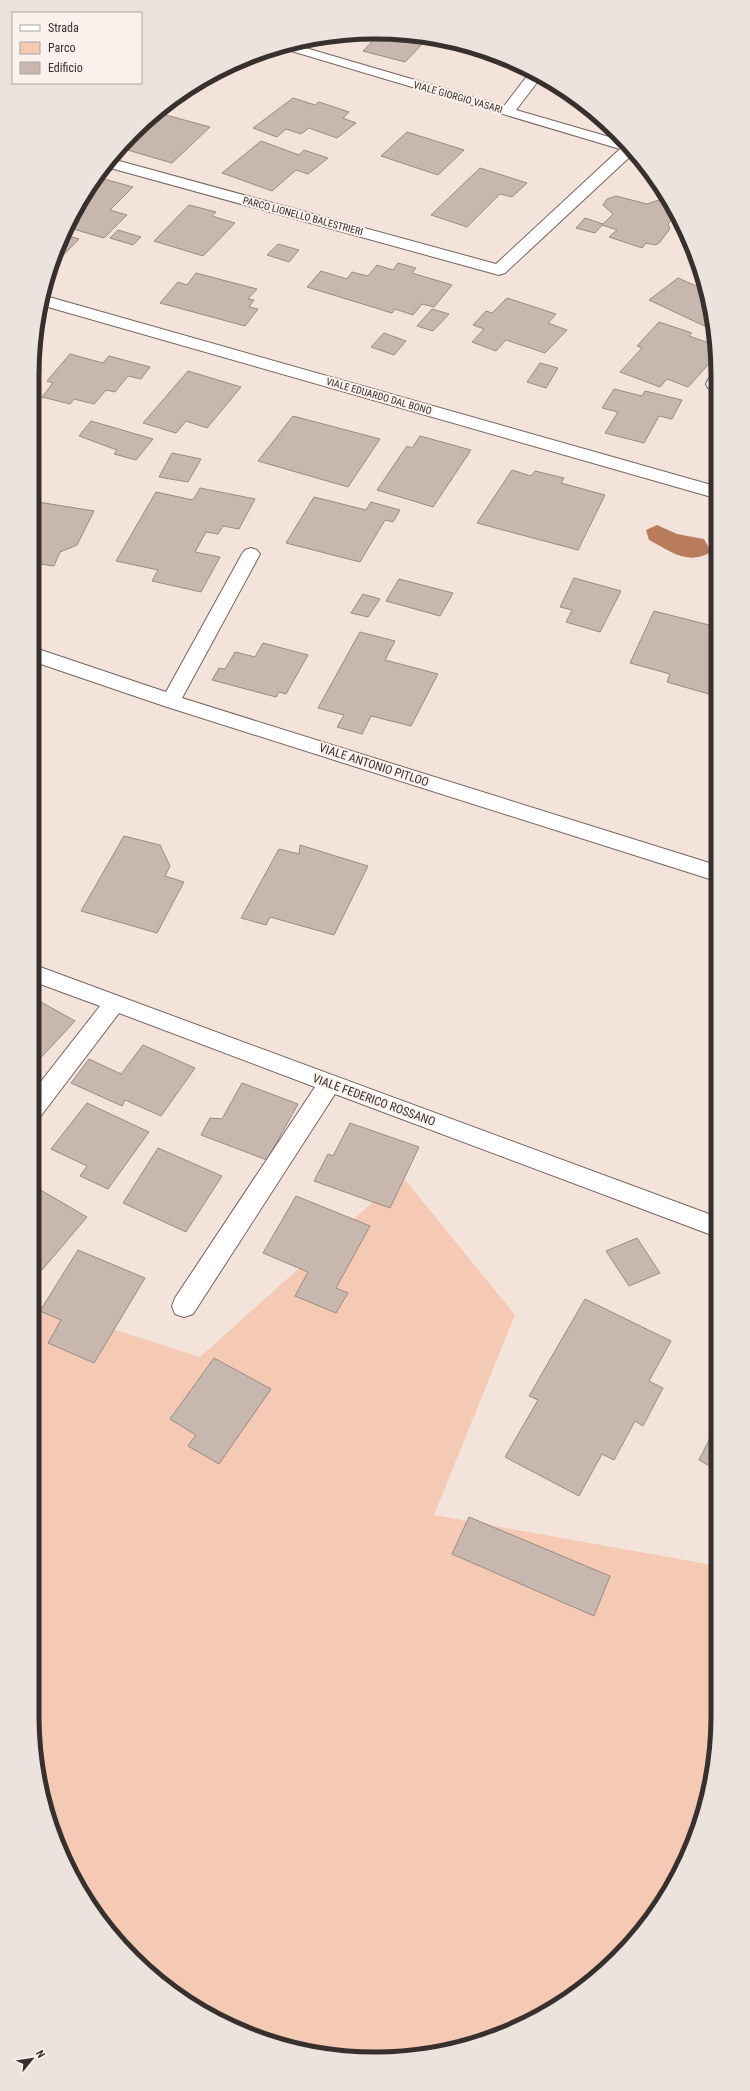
<svg xmlns="http://www.w3.org/2000/svg" width="750" height="2091" font-family="'Roboto Condensed',sans-serif">
	<style>
		.green { fill: #f5cab4 }
		.water { fill: #b87c5c }
		.building { fill: #c7b7ae; stroke: #9a8b83 }
		.lines { fill: none; stroke-linecap: round; stroke-linejoin: round }
		.minor-casing { stroke: #74655e; stroke-width: 2 }
		.minor { fill: #fff; fill-rule: evenodd }
		.labels { text-anchor: middle; dominant-baseline: central; stroke-width: 4; stroke-linejoin: round; paint-order: stroke }
		.far-street-label { font-size: 10px; fill: #37302d; stroke: #fcf2ed }
		.street-label { font-size: 12px; fill: #37302d; stroke: #fcf2ed }
		.rim { fill: none; stroke: #37302d; stroke-width: 5 }
	</style>
	<rect width="100%" height="100%" fill="#f4e3da"/>
	<path class="green" d="M 402,1176 L 515,1315 L 434,1515 L 718,1566 L 718,1716 L 706,1805 L 660,1907 L 618,1958 L 566,2001 L 464,2047 L 397,2058 L 330,2056 L 223,2024 L 166,1988 L 117,1942 L 58,1847 L 39,1783 L 32,1716 L 32,1303 L 200,1357 Z"/>
	<path class="water" d="M 657,525 L 677,534 L 704,539 L 711,552 C 688,566 670,551 649,540 L 646,530 Z"/>
	<g class="building">
		<path d="M 380,33 L 397,33 L 428,38 L 405,62 L 363,51 Z"/>
		<path d="M 293,98 L 315,105 L 319,102 L 349,112 L 343,118 L 356,123 L 337,138 L 309,128 L 301,134 L 286,129 L 277,137 L 253,128 Z"/>
		<path d="M 162,114 L 210,127 L 172,163 L 124,149 L 135,139 L 130,138 L 142,125 L 148,127 Z"/>
		<path d="M 407,132 L 464,150 L 438,175 L 381,156 Z"/>
		<path d="M 261,141 L 299,155 L 304,150 L 328,158 L 308,174 L 296,170 L 272,191 L 222,173 Z"/>
		<path d="M 480,168 L 527,183 L 512,197 L 500,194 L 467,227 L 431,215 Z"/>
		<path d="M 104,179 L 133,187 L 110,210 L 127,215 L 104,238 L 73,229 L 80,221 L 71,218 L 90,187 L 94,188 Z"/>
		<path d="M 616,196 L 647,204 L 659,200 L 668,201 L 676,214 L 668,224 L 670,229 L 659,243 L 655,245 L 646,243 L 642,248 L 609,237 L 617,230 L 602,225 L 613,214 L 603,205 L 607,199 Z"/>
		<path d="M 189,205 L 216,212 L 212,216 L 235,223 L 203,256 L 154,241 Z"/>
		<path d="M 585,218 L 603,224 L 595,233 L 576,228 Z"/>
		<path d="M 118,230 L 141,237 L 133,245 L 110,238 Z"/>
		<path d="M 63,234 L 79,239 L 50,269 Z"/>
		<path d="M 278,244 L 299,250 L 289,262 L 267,255 Z"/>
		<path d="M 398,263 L 416,268 L 412,273 L 452,285 L 434,307 L 422,304 L 413,315 L 395,309 L 392,313 L 307,287 L 321,271 L 347,279 L 352,272 L 368,276 L 377,265 L 393,270 Z"/>
		<path d="M 196,273 L 257,289 L 248,299 L 254,300 L 249,307 L 258,309 L 245,326 L 160,303 L 178,282 L 187,285 Z"/>
		<path d="M 678,278 L 703,289 L 715,331 L 649,300 Z"/>
		<path d="M 507,298 L 556,314 L 548,323 L 567,330 L 545,353 L 506,340 L 496,351 L 472,342 L 484,329 L 473,325 L 486,311 L 492,313 Z"/>
		<path d="M 432,309 L 449,314 L 433,331 L 417,326 Z"/>
		<path d="M 659,322 L 692,333 L 689,336 L 715,345 L 715,357 L 688,387 L 667,379 L 660,387 L 620,372 L 642,348 L 637,346 Z"/>
		<path d="M 384,333 L 406,341 L 394,355 L 371,347 Z"/>
		<path d="M 70,354 L 103,363 L 109,356 L 150,367 L 141,379 L 128,376 L 115,392 L 106,390 L 94,404 L 74,399 L 70,404 L 42,397 L 53,383 L 47,381 Z"/>
		<path d="M 540,363 L 558,368 L 546,388 L 527,382 Z"/>
		<path d="M 188,371 L 241,387 L 207,428 L 186,421 L 176,433 L 143,423 Z"/>
		<path d="M 614,389 L 642,396 L 645,391 L 682,400 L 672,419 L 659,416 L 644,443 L 605,433 L 618,412 L 602,408 Z"/>
		<path d="M 293,416 L 380,439 L 348,487 L 258,461 Z"/>
		<path d="M 91,421 L 153,439 L 136,460 L 114,454 L 117,450 L 79,436 Z"/>
		<path d="M 420,436 L 471,450 L 433,507 L 377,490 L 407,446 L 412,448 Z"/>
		<path d="M 172,453 L 201,459 L 188,482 L 159,477 Z"/>
		<path d="M 512,470 L 531,476 L 535,471 L 564,478 L 561,483 L 605,495 L 578,550 L 477,523 Z"/>
		<path d="M 200,488 L 255,499 L 239,529 L 223,526 L 218,534 L 206,532 L 195,552 L 220,557 L 201,592 L 152,581 L 158,570 L 116,561 L 156,492 L 193,500 Z"/>
		<path d="M 314,497 L 366,510 L 371,502 L 400,510 L 393,522 L 385,520 L 360,562 L 286,543 Z"/>
		<path d="M 32,501 L 94,511 L 77,545 L 60,552 L 54,566 L 32,563 Z"/>
		<path d="M 574,578 L 621,591 L 600,632 L 566,622 L 572,610 L 560,607 Z"/>
		<path d="M 399,579 L 453,593 L 440,616 L 386,601 Z"/>
		<path d="M 363,594 L 380,599 L 368,617 L 351,613 Z"/>
		<path d="M 654,611 L 713,626 L 710,632 L 716,634 L 716,696 L 667,682 L 670,674 L 630,663 Z"/>
		<path d="M 360,632 L 395,641 L 385,660 L 438,674 L 411,726 L 371,716 L 362,734 L 337,727 L 344,715 L 318,708 Z"/>
		<path d="M 263,643 L 308,655 L 286,694 L 279,692 L 276,697 L 212,680 L 219,668 L 225,669 L 235,652 L 255,657 Z"/>
		<path d="M 124,836 L 160,845 L 170,866 L 165,876 L 184,882 L 157,933 L 81,911 Z"/>
		<path d="M 300,845 L 368,866 L 334,935 L 270,917 L 266,925 L 241,918 L 279,849 L 299,854 Z"/>
		<path d="M 32,997 L 75,1021 L 33,1066 L 32,1065 Z"/>
		<path d="M 143,1045 L 195,1068 L 161,1116 L 125,1100 L 122,1106 L 71,1083 L 89,1059 L 121,1074 Z"/>
		<path d="M 242,1083 L 298,1104 L 267,1160 L 201,1135 L 210,1118 L 222,1119 Z"/>
		<path d="M 87,1103 L 149,1132 L 108,1189 L 80,1176 L 87,1166 L 51,1149 Z"/>
		<path d="M 350,1123 L 419,1147 L 390,1208 L 314,1181 L 328,1154 L 333,1156 Z"/>
		<path d="M 158,1148 L 222,1176 L 186,1232 L 123,1203 Z"/>
		<path d="M 32,1185 L 87,1217 L 42,1270 L 32,1264 Z"/>
		<path d="M 296,1196 L 370,1226 L 336,1288 L 348,1293 L 336,1313 L 295,1296 L 308,1272 L 263,1253 Z"/>
		<path d="M 637,1238 L 660,1273 L 629,1286 L 606,1251 Z"/>
		<path d="M 78,1250 L 145,1278 L 94,1363 L 48,1343 L 61,1320 L 40,1311 Z"/>
		<path d="M 585,1299 L 671,1341 L 649,1381 L 663,1388 L 643,1426 L 635,1421 L 614,1460 L 602,1454 L 579,1496 L 505,1457 L 538,1400 L 529,1396 Z"/>
		<path d="M 214,1358 L 271,1389 L 219,1464 L 188,1446 L 196,1435 L 170,1419 Z"/>
		<path d="M 717,1424 L 717,1470 L 699,1460 Z"/>
		<path d="M 469,1517 L 610,1576 L 594,1616 L 452,1554 Z"/>
	</g>
	<g class="lines">
		<defs>
			<g id="minor">
				<path d="M 292,44 L 504,106 L 531,71 L 542,76 L 516,110 L 623,141 L 635,152 L 505,273 L 499,275 L 103,166 L 110,158 L 112,159 L 496,264 L 620,149 L 278,47 Z"/>
				<path d="M 42,295 L 715,486 L 715,498 L 41,305 Z"/>
				<path d="M 715,377 L 715,389 L 708,388 L 706,384 L 709,378 Z"/>
				<path d="M 251,548 L 257,550 L 260,554 L 182,698 L 716,865 L 716,881 L 164,706 L 32,661 L 32,647 L 166,692 L 242,554 L 245,550 Z"/>
				<path d="M 32,964 L 717,1217 L 717,1237 L 335,1094 L 193,1314 L 184,1317 L 175,1314 L 172,1306 L 175,1298 L 315,1087 L 119,1013 L 40,1117 L 32,1119 L 32,1093 L 100,1006 L 32,981 Z"/>
			</g>
		</defs>
		<use href="#minor" class="minor-casing"/>
		<use href="#minor" class="minor"/>
	</g>
	<g class="labels">
		<g class="far-street-label">
			<text transform="translate(458 97) rotate(16)">VIALE GIORGIO VASARI</text>
			<text transform="translate(303 216) rotate(15)">PARCO LIONELLO BALESTRIERI</text>
			<text transform="translate(379 396) rotate(16)">VIALE EDUARDO DAL BONO</text>
		</g>
		<g class="street-label">
			<text transform="translate(374 765) rotate(18)">VIALE ANTONIO PITLOO</text>
			<text transform="translate(374 1100) rotate(20)">VIALE FEDERICO ROSSANO</text>
		</g>
	</g>
	<path d="M0 0H750V2091H0ZM375 39H375A336 336 0 0 1 711 375V1716A336 336 0 0 1 375 2052H375A336 336 0 0 1 39 1716V375A336 336 0 0 1 375 39Z" fill="#ece2de" fill-rule="evenodd"/>
	<path class="rim" d="M375 39H375A336 336 0 0 1 711 375V1716A336 336 0 0 1 375 2052H375A336 336 0 0 1 39 1716V375A336 336 0 0 1 375 39Z"/>
	<rect x="12" y="12" width="130" height="72" fill="#fcf2ed" stroke="#ada4a0"/>
	<rect x="20" y="25" width="20" height="6" fill="#ffffff" stroke="#ada4a0"/>
	<text x="48" y="32" font-size="12" fill="#37302d">Strada</text>
	<rect x="20" y="42" width="20" height="12" fill="#f5cab4" stroke="#ada4a0"/>
	<text x="48" y="52" font-size="12" fill="#37302d">Parco</text>
	<rect x="20" y="62" width="20" height="12" fill="#c7b7ae" stroke="#ada4a0"/>
	<text x="48" y="72" font-size="12" fill="#37302d">Edificio</text>
	<g transform="translate(32 2059) rotate(60)" stroke="#fcf2ed" stroke-width="3" paint-order="stroke">
	<path d="M0-3L7 15L0 10L-7 15Z" fill="#37302d"/>
	<text y="-6" font-size="11" font-weight="bold" text-anchor="middle" fill="#37302d">N</text>
	</g>
</svg>
